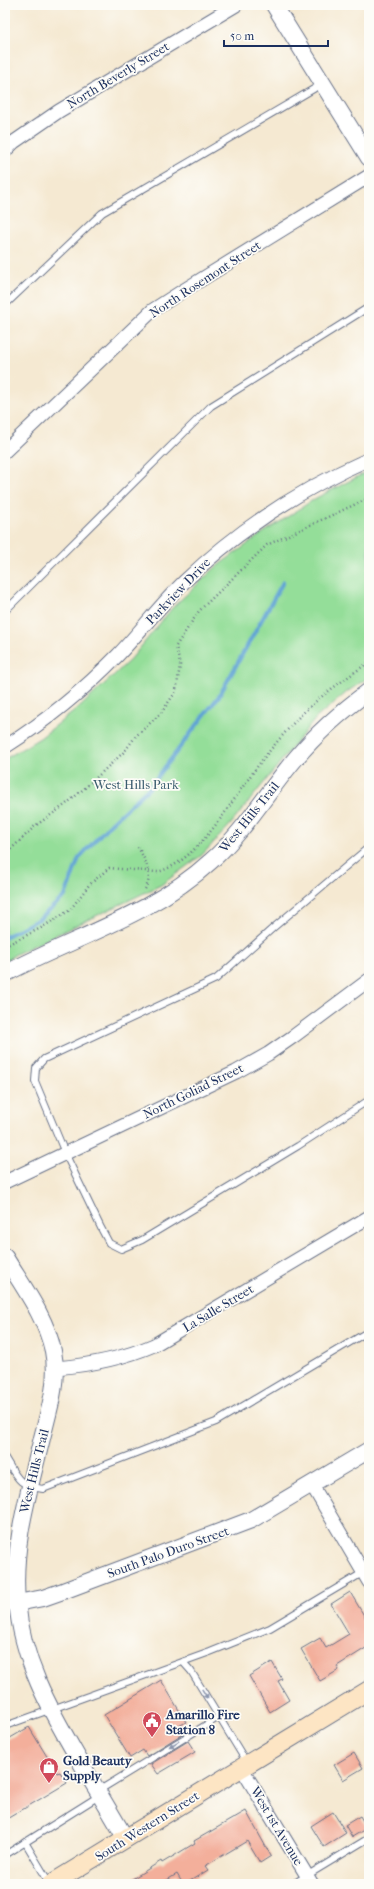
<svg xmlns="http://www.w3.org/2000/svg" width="374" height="1889" font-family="'IM FELL French Canon',serif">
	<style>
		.green { fill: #94de99; stroke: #58867c }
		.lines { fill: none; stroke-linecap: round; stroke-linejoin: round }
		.stream { stroke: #5fa3d4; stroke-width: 4 }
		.building { fill: #f3af9b }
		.service-casing { stroke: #677087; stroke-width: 8 }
		.minor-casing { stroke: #677087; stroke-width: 15 }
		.tertiary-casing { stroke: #677087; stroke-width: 18 }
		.secondary-casing { stroke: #677087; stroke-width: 20 }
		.path { stroke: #677087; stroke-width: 2.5; stroke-dasharray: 1 3; stroke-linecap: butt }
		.service { stroke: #fff; stroke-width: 6 }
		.minor { stroke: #fff; stroke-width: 13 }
		.tertiary { stroke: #fff; stroke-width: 16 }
		.secondary { stroke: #fde5c4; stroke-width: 18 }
		.oneway { fill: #8d97ae }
		.labels { text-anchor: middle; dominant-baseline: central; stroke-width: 3.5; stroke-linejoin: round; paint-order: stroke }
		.street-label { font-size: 13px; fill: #1b2f5e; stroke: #fdfcf7 }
		.park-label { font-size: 13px; fill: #395b6d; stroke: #fdfcf7 }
		.poi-label { font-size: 13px; font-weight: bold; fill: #1b2f5e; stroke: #fdfcf7; text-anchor: start }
	</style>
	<rect width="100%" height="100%" fill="#fdfcf7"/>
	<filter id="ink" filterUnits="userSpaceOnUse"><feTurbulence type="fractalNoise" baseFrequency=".025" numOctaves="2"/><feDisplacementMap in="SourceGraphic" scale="8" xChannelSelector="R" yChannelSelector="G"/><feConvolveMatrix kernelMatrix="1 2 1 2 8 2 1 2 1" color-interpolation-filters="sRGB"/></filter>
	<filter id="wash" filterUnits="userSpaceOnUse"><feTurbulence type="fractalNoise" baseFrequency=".012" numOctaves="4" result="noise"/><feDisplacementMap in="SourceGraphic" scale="16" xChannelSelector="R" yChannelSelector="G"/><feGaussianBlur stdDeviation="0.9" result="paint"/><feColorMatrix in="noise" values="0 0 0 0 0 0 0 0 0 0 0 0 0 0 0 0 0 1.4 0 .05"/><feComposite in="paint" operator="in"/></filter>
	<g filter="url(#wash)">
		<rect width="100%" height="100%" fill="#f5e9d2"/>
		<path class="green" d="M 369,471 L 369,677 L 347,692 L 316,718 L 230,825 L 202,855 L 161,885 L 16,954 L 5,961 L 5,759 L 40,738 L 81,706 L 131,659 L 173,607 L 216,567 L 260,535 L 316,498 Z"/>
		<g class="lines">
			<path class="stream" d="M 5,937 L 39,919 L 65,896 L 79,858 L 110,824 L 149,788 L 219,696 L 283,582"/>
		</g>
		<g id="blocks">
			<g class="building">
				<path d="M 350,1592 L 369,1624 L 369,1646 L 337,1666 L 339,1670 L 320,1681 L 301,1649 L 320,1638 L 326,1648 L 349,1634 L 331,1604 Z"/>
				<path d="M 272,1662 L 282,1679 L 278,1681 L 289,1700 L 270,1712 L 249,1676 Z"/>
				<path d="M 161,1680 L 186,1722 L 179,1726 L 184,1733 L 147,1756 L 143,1750 L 130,1758 L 104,1715 Z"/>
				<path d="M 29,1727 L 57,1773 L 60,1772 L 67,1783 L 5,1820 L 5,1741 Z"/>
				<path d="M 188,1741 L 195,1752 L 158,1774 L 151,1764 Z"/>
				<path d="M 354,1753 L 363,1768 L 343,1780 L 334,1765 Z"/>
				<path d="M 246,1811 L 271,1856 L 260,1863 L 247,1841 L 205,1866 L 208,1870 L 185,1884 L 183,1884 L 177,1874 L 160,1884 L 124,1884 L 161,1861 L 162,1863 L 195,1843 L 194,1841 Z"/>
				<path d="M 333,1812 L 346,1833 L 324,1847 L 311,1826 Z"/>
				<path d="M 360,1816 L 367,1828 L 352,1837 L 345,1825 Z"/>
			</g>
		</g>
	</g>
	<g filter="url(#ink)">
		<use href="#blocks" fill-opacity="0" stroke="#677087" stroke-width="1"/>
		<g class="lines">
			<defs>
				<g id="service">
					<path d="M 5,305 L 102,213 L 322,84"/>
					<path d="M 5,611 L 211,406 L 369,307"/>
					<path d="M 369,847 L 273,928 L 216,979 L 44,1059 L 36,1068 L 35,1081 L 65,1153 L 101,1228 L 109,1243 L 121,1249 L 142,1240 L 298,1146 L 369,1100"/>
					<path d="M 5,1458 C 17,1478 19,1486 43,1489 L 216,1422 L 369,1331"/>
					<path d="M 183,1662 L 191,1671 L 247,1763"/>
					<path d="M 5,1726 L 210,1652 L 270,1628 L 364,1572"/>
					<path d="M 98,1791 L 219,1717"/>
					<path d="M 25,1842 L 50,1884"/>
					<path d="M 5,1855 L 99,1796"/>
					<path d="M 293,1884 L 369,1838"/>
				</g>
				<g id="minor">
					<path d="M 5,151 L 14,142 L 59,111 L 236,5"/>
					<path d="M 5,451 L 153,310 L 181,292 L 369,176"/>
					<path d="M 5,747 C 46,721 84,690 118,655 C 141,631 161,604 185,581 C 239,529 301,489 369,459"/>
					<path d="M 5,1182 L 236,1072 L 268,1054 L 294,1036 L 369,980"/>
					<path d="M 56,1368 C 90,1365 122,1359 154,1345 L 369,1217"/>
					<path d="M 312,1485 L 369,1582"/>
					<path d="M 5,1604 L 17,1603"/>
					<path d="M 241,1767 L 312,1884"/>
				</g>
				<g id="tertiary">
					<path d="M 274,5 L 369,158"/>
					<path d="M 5,974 C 76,936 151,916 211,861 C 245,831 267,792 296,758 C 317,733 342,711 369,691"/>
					<path d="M 5,1257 C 23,1287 46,1317 53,1351 C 59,1381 49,1410 42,1438 C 29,1492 12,1545 17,1601 C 22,1660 49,1708 78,1758 C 94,1785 110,1812 126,1839"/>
					<path d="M 17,1603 L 43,1598 L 63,1591 L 251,1520 L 369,1450"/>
				</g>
				<path id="secondary" d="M 51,1884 L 369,1690"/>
			</defs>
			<use href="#service" class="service-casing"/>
			<use href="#minor" class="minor-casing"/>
			<use href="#tertiary" class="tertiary-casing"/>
			<use href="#secondary" class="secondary-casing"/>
			<g class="path">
				<path d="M 138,847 C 145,860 154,875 145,889"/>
				<path d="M 5,855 L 35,826 L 65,805 L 86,787 L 124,752 L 136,736 L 161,713 L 175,693 L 177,686 L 180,665 L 176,646 L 199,611 L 267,545 L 369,498"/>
				<path d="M 5,946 L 41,928 L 70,910 L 89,885 L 109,868 L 157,872 C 197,863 231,802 254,771 C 267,753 282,736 297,719 C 318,697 344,680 369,662"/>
			</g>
			<use href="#service" class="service"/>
			<use href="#minor" class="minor"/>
			<use href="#tertiary" class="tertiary"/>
			<use href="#secondary" class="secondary"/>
		</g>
		<defs><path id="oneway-solid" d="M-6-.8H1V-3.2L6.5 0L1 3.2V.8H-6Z"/></defs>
		<g class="oneway">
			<use href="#oneway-solid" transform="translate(205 1694) rotate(58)"/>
			<use href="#oneway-solid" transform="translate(174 1744) rotate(149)"/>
		</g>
	</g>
	<defs>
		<symbol id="civic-pin" viewBox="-11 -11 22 30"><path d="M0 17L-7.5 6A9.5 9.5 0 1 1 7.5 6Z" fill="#d1495b" stroke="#fdfcf7"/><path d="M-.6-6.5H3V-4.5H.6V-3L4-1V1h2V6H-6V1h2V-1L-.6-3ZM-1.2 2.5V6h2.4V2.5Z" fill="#fff"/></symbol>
		<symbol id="shop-pin" viewBox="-11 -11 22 30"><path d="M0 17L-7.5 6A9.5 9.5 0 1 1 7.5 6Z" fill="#d1495b" stroke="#fdfcf7"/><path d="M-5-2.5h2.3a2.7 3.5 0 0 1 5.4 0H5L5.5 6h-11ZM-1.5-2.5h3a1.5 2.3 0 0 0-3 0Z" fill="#fff"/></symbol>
	</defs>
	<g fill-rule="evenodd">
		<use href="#civic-pin" x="141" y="1710" width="22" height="30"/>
		<use href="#shop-pin" x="38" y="1756" width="22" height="30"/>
	</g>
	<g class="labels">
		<g class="street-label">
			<text transform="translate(118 75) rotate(-31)">North Beverly Street</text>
			<text transform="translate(205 279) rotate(-33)">North Rosemont Street</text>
			<text transform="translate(178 591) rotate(-46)">Parkview Drive</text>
			<text transform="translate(249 817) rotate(-51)">West Hills Trail</text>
			<text transform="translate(193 1091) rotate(-26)">North Goliad Street</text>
			<text transform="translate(218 1308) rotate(-31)">La Salle Street</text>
			<text transform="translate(34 1471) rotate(-76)">West Hills Trail</text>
			<text transform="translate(168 1552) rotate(-20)">South Palo Duro Street</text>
			<text transform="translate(147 1826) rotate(-32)">South Western Street</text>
			<text transform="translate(277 1826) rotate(59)">West 1st Avenue</text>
		</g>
		<g class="park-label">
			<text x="136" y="784">West Hills Park</text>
		</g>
		<g class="poi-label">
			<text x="166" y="1714">Amarillo Fire<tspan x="166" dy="15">Station 8</tspan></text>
			<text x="63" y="1760">Gold Beauty<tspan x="63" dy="15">Supply</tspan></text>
		</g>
	</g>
	<rect width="374" height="1889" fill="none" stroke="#fdfcf7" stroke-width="20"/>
	<path d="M224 40v6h104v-6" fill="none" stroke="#1b2f5e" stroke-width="2"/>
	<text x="230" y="40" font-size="12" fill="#1b2f5e" stroke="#fdfcf7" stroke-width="3" paint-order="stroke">50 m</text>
</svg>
